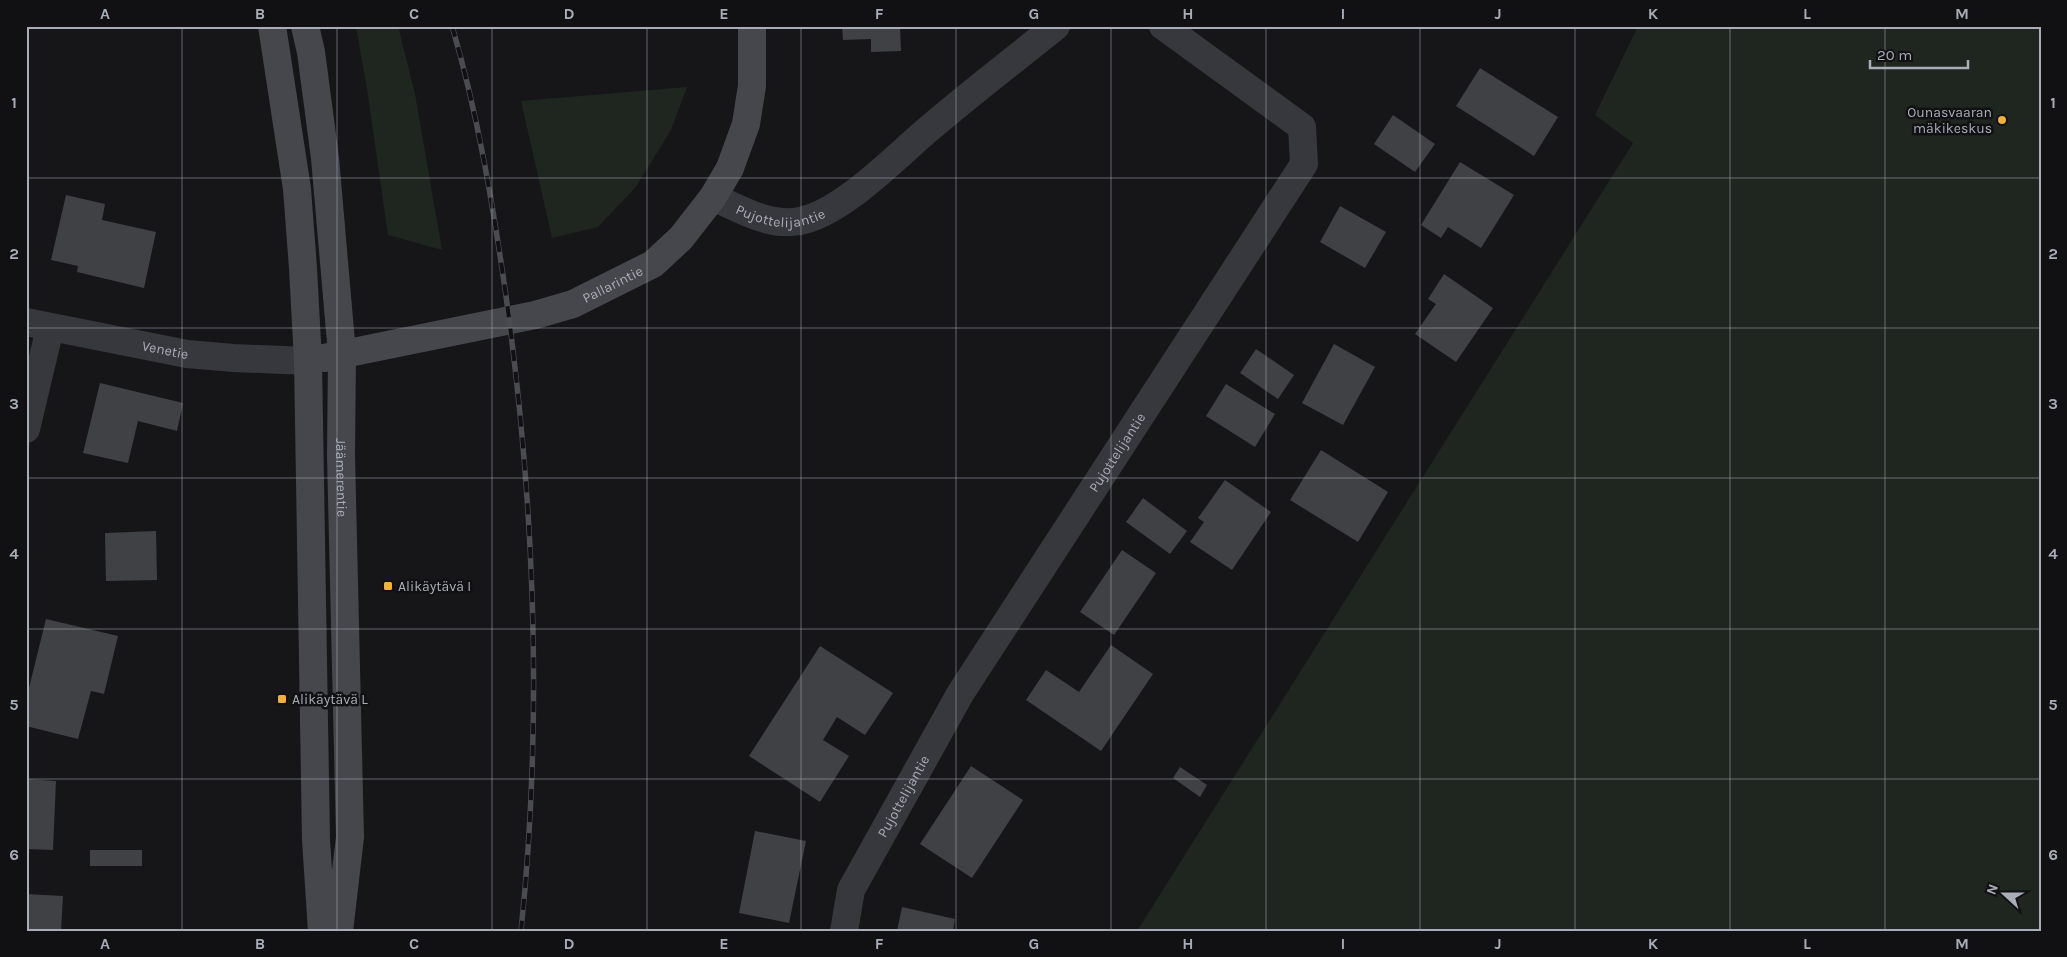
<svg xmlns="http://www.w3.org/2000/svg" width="2067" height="957" font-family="Karla,sans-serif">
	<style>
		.green { fill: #1e261f }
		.building { fill: #404145 }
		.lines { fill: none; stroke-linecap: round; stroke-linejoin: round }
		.street { stroke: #37383d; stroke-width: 28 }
		.secondary { stroke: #45474d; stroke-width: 28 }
		.rail-casing { stroke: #4a4c52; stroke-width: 5.5 }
		.rail { stroke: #111113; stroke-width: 4; stroke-dasharray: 11; stroke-linecap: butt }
		.grid { fill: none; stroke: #a8adb8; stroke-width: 1; stroke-opacity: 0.55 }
		.poi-dot { fill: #f2b134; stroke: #111113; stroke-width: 2 }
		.labels { text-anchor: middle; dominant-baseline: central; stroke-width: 5; stroke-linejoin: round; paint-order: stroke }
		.poi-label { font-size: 14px; fill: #a8adb8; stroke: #111113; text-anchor: start }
		.street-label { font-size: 14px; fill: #a8adb8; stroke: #111113 }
		.neatline { fill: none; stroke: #a8adb8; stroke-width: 2 }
		.grid-label { font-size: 16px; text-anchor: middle; font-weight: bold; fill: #a8adb8 }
	</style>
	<rect width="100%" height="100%" fill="#161618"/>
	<g class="green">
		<path d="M 356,26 L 398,26 L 415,94 L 442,250 L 388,235 L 367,89 Z"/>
		<path d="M 1638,26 L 2041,26 L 2041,931 L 1137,931 L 1633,143 L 1595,115 Z"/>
		<path d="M 687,87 L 671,130 L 635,188 L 598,227 L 552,238 L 521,101 Z"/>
	</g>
	<g class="building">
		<path d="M 842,26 L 900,26 L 901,51 L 871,52 L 871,39 L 843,40 Z"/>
		<path d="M 1480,68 L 1558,117 L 1534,156 L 1456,106 Z"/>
		<path d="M 1393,115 L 1435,144 L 1415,172 L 1374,144 Z"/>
		<path d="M 1460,162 L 1514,195 L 1481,248 L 1448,227 L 1441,238 L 1421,225 Z"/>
		<path d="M 66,195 L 105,204 L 102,220 L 156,232 L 144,288 L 77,272 L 78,266 L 51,260 Z"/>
		<path d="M 1340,206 L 1386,232 L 1365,268 L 1320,242 Z"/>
		<path d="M 1444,274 L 1493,308 L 1456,362 L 1415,334 L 1436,304 L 1428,299 Z"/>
		<path d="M 1334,344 L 1375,367 L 1343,425 L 1302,403 Z"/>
		<path d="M 1256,349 L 1294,375 L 1278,399 L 1240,373 Z"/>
		<path d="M 100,383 L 183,403 L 177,431 L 138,421 L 128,463 L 83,453 Z"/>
		<path d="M 1226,384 L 1275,414 L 1255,447 L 1206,416 Z"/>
		<path d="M 1321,450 L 1388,492 L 1358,542 L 1290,500 Z"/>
		<path d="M 1225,480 L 1271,512 L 1232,570 L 1190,542 L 1204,522 L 1198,518 Z"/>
		<path d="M 1143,498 L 1187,531 L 1170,554 L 1126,522 Z"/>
		<path d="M 156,531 L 157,580 L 106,581 L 105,533 Z"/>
		<path d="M 1122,550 L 1156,573 L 1114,635 L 1080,612 Z"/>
		<path d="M 46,619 L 118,636 L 104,694 L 91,691 L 78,739 L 26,726 L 26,700 Z"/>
		<path d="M 1111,645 L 1153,674 L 1101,751 L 1026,700 L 1046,670 L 1079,692 Z"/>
		<path d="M 820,646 L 893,693 L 865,735 L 837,717 L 823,740 L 849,756 L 820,802 L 749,756 Z"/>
		<path d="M 971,766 L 1023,800 L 972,878 L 920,844 Z"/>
		<path d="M 1180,767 L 1207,785 L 1200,797 L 1173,778 Z"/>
		<path d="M 26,779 L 56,781 L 53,850 L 26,849 Z"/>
		<path d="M 755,831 L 806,841 L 789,923 L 739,913 Z"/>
		<rect x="90" y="850" width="52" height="16"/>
		<path d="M 26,894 L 63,896 L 61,931 L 26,931 Z"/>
		<path d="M 902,907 L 955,919 L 953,931 L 897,931 Z"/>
	</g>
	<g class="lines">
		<g class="street">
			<path id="s1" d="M 713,197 C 740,209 769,227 800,221 C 843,213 897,155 931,127 C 972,92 1014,60 1056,26"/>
			<path id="s2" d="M 26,322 L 187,354 L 233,358 L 308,361"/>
			<path d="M 26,429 L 50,328"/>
			<path id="s3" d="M 844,931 L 851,890 L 960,694 L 1304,164 L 1302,127 L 1163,26"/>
		</g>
		<g class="secondary">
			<path d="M 272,26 L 297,189 L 303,268 L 308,361 L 316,840 L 322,931"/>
			<path id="s4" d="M 305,26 L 311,52 L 325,158 L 342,354 L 341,455 L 350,837 L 339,931"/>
			<path id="s5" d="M 324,358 L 535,315 L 573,304 L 653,264 L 681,238 L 713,197 L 730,168 L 746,124 L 752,86 L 752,26"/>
		</g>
		<defs>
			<path id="rail" d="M 452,26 C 478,115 493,205 506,296 C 535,506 543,719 521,931"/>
		</defs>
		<use href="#rail" class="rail-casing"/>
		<use href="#rail" class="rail"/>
	</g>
	<path class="grid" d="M 182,26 L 182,931M 337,26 L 337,931M 492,26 L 492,931M 647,26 L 647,931M 801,26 L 801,931M 956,26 L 956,931M 1111,26 L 1111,931M 1266,26 L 1266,931M 1420,26 L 1420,931M 1575,26 L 1575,931M 1730,26 L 1730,931M 1885,26 L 1885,931M 26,178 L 2041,178M 26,328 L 2041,328M 26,478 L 2041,478M 26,629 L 2041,629M 26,779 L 2041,779"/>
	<g class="poi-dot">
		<circle cx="2002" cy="120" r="5"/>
		<rect x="383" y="581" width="10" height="10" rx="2.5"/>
		<rect x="277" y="694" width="10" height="10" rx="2.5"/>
	</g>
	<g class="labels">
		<g class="poi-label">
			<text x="1992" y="112" text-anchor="end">Ounasvaaran<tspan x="1992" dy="16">mäkikeskus</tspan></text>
			<text x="398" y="586">Alikäytävä I</text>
			<text x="292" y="699">Alikäytävä L</text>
		</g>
		<g class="street-label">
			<text stroke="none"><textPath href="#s1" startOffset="72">Pujottelijantie</textPath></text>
			<text stroke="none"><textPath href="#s5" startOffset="299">Pallarintie</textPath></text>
			<text stroke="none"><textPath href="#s2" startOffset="142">Venetie</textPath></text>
			<text stroke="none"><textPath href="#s3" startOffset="554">Pujottelijantie</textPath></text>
			<text stroke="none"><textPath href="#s4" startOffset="454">Jäämerentie</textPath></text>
			<text stroke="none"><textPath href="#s3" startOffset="149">Pujottelijantie</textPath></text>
		</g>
	</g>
	<rect width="2067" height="957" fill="none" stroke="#111113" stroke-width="55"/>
	<g transform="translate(2004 894) rotate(291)" stroke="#111113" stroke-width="4" paint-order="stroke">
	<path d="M0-4L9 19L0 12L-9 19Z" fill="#a8adb8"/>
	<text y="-8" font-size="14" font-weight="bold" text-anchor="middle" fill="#a8adb8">N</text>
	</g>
	<path d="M1870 60v8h98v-8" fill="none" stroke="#a8adb8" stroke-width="2.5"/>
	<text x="1877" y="60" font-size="15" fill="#a8adb8" stroke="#111113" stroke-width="4" paint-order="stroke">20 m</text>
	<rect x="28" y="28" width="2012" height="902" class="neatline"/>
	<g class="grid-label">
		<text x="105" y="19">A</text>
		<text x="260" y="19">B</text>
		<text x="414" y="19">C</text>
		<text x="569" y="19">D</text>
		<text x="724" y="19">E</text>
		<text x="879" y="19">F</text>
		<text x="1034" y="19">G</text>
		<text x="1188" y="19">H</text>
		<text x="1343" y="19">I</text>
		<text x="1498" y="19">J</text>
		<text x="1653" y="19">K</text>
		<text x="1807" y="19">L</text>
		<text x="1962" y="19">M</text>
		<text x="14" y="108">1</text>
		<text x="2053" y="108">1</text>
		<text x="14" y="259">2</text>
		<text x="2053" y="259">2</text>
		<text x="14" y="409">3</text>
		<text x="2053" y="409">3</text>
		<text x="14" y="559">4</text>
		<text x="2053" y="559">4</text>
		<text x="14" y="710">5</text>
		<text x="2053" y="710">5</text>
		<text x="14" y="860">6</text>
		<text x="2053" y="860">6</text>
		<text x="105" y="949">A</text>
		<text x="260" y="949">B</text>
		<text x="414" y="949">C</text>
		<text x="569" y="949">D</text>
		<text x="724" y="949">E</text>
		<text x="879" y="949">F</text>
		<text x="1034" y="949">G</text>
		<text x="1188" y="949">H</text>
		<text x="1343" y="949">I</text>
		<text x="1498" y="949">J</text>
		<text x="1653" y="949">K</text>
		<text x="1807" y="949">L</text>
		<text x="1962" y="949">M</text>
	</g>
</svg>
